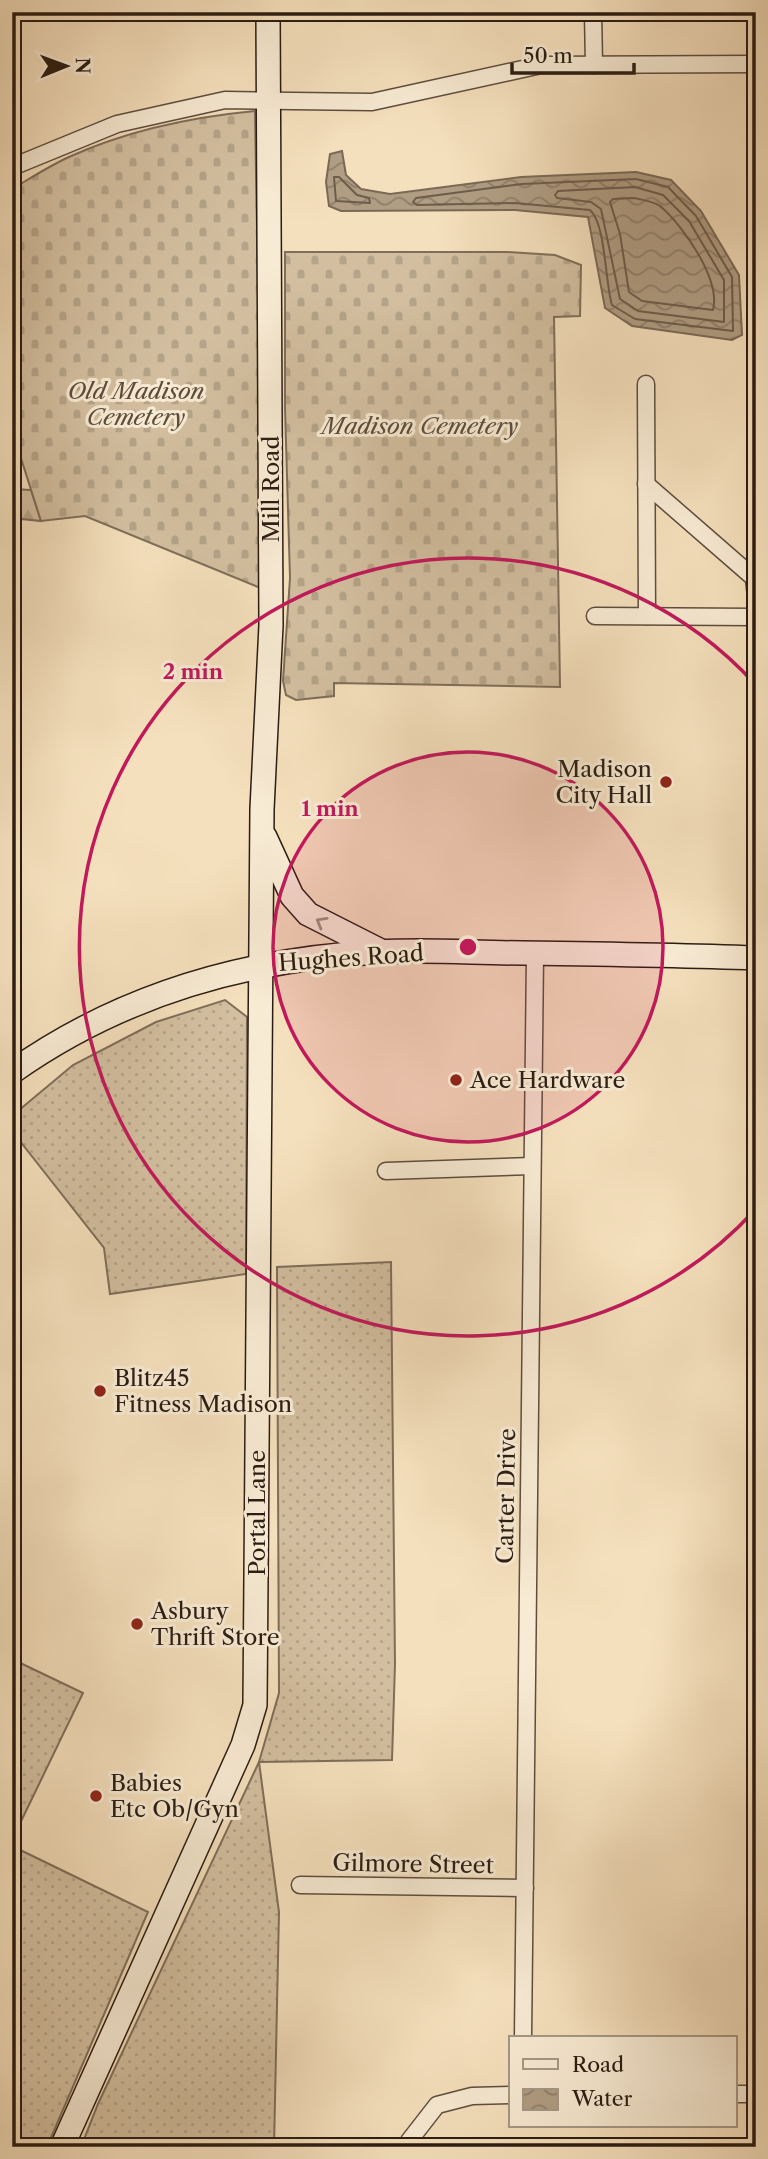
<svg xmlns="http://www.w3.org/2000/svg" width="768" height="2159" font-family="'Libre Caslon Text',serif">
	<style>
		.grass { fill: url(#grass-dots); stroke: #7f6e5a; stroke-width: 2 }
		.forest { fill: url(#forest-firs); stroke: #7f6e5a; stroke-width: 2 }
		.cemetery { fill: url(#cemetery-stones); stroke: #7f6e5a; stroke-width: 2 }
		.water { fill: url(#water-waves); stroke: #7b6956; stroke-width: 2 }
		.lines { fill: none; stroke-linecap: round; stroke-linejoin: round }
		.shore { stroke: #6e5c4b; stroke-width: 2 }
		.street-casing { stroke: #5e4d3e; stroke-width: 19 }
		.secondary-casing { stroke: #2b1c13; stroke-width: 26 }
		.street { stroke: #f8ebd4; stroke-width: 16 }
		.secondary { stroke: #f8ebd4; stroke-width: 23 }
		.oneway { stroke: #9c8e7d }
		.ring { fill: none; stroke: #c2185b; stroke-width: 3.5 }
		.poi-dot { fill: #8f2418; stroke: #f8ebd4; stroke-width: 2.5 }
		.labels { text-anchor: middle; dominant-baseline: central; stroke-width: 6; stroke-linejoin: round; paint-order: stroke }
		.park-label { font-size: 23px; font-style: italic; fill: #5d4d3d; stroke: #f8ebd4 }
		.street-label { font-size: 23px; fill: #2b1c13; stroke: #f8ebd4 }
		.poi-label { font-size: 23px; fill: #2b1c13; stroke: #f8ebd4; text-anchor: start }
		.centre { fill: #c2185b; stroke: #f8ebd4; stroke-width: 3.5 }
		.ring-label { font-size: 21px; text-anchor: middle; font-weight: bold; fill: #c2185b; stroke: #f8ebd4; stroke-width: 6; stroke-linejoin: round; paint-order: stroke }
	</style>
	<defs>
		<pattern id="grass-dots" width="8" height="8" patternUnits="userSpaceOnUse" patternTransform="scale(1.75)"><rect width="8" height="8" fill="#d3bfa0"/><path d="M2 2h.1M6 6h.1" fill="none" stroke="#b5a489" stroke-width="1.8" stroke-linecap="round"/></pattern>
		<pattern id="forest-firs" width="22" height="20" patternUnits="userSpaceOnUse" patternTransform="scale(1.75)"><rect width="22" height="20" fill="#d3bfa0"/><path d="M5 1l3.5 6h-7zM16 11l3.5 6h-7z" fill="#b5a489"/></pattern>
		<pattern id="cemetery-stones" width="16" height="16" patternUnits="userSpaceOnUse" patternTransform="scale(1.75)"><rect width="16" height="16" fill="#d3bfa0"/><path d="M2 7V4a2 2 0 0 1 4 0v3zM10 15v-3a2 2 0 0 1 4 0v3z" fill="#b5a489"/></pattern>
		<pattern id="water-waves" width="16" height="10" patternUnits="userSpaceOnUse" patternTransform="scale(1.75)"><rect width="16" height="10" fill="#b09d83"/><path d="M0 5q4-4 8 0t8 0" fill="none" stroke="#8f7f6a"/></pattern>
	</defs>
	<rect width="100%" height="100%" fill="#f5e0bd"/>
	<filter id="stains"><feTurbulence type="fractalNoise" baseFrequency=".00286" numOctaves="4"/><feColorMatrix values="0 0 0 0 .2 0 0 0 0 .09 0 0 0 0 .02 0 0 0 .5 -.17"/></filter>
	<radialGradient id="worn" r=".72"><stop offset=".6" stop-color="#630" stop-opacity="0"/><stop offset="1" stop-color="#630" stop-opacity=".3"/></radialGradient>
	<g class="grass">
		<path d="M 225,1000 L 247,1017 L 246,1274 L 110,1294 L 104,1248 L 12,1131 L 12,1116 L 73,1065 L 156,1022 Z"/>
		<path d="M 391,1262 L 395,1664 L 392,1760 L 259,1762 L 279,1912 L 274,2147 L 81,2147 L 98,2104 L 259,1762 L 279,1693 L 277,1267 Z"/>
		<path d="M 12,1659 L 83,1693 L 12,1840 Z"/>
		<path d="M 12,1846 L 148,1912 L 47,2147 L 12,2147 Z"/>
	</g>
	<path class="forest" d="M 12,489 L 31,490 L 41,521 L 12,518 Z"/>
	<g class="cemetery">
		<path d="M 255,111 L 263,589 L 85,516 L 41,521 L 12,430 L 12,189 C 31,178 49,166 69,157 C 126,131 192,117 255,111 Z"/>
		<path d="M 285,252 L 506,252 L 555,255 L 581,265 L 580,316 L 554,317 L 560,687 L 334,683 L 334,696 L 296,700 L 286,695 L 283,681 L 290,578 L 285,408 Z"/>
	</g>
	<path class="water" d="M 342,151 L 346,175 L 361,189 L 390,194 L 521,177 L 636,172 L 671,180 L 701,211 L 739,275 L 742,335 L 732,340 L 632,326 L 605,308 L 588,217 L 515,210 L 341,211 L 329,206 L 326,182 L 330,154 Z"/>
	<g class="lines">
		<g class="shore">
			<path d="M 334,177 L 339,177 L 357,195 L 369,198 L 370,203 L 336,201 Z"/>
			<path d="M 636,179 L 668,187 L 696,216 L 732,277 L 733,331 L 635,319 L 612,305 C 605,283 606,224 590,210 L 515,203 L 417,205 L 413,202 L 416,198 L 522,184 Z"/>
			<path d="M 635,187 L 663,195 L 689,221 L 724,280 L 724,322 L 638,311 L 620,299 L 601,209 L 591,202 L 557,198 L 555,195 L 558,191 Z"/>
			<path d="M 634,198 C 642,200 653,201 660,206 C 683,225 721,280 713,310 L 642,301 L 629,292 L 620,234 L 610,202 L 613,199 Z"/>
		</g>
		<defs>
			<g id="street">
				<path d="M 593,12 L 594,65"/>
				<path d="M 12,167 L 117,124 L 225,100 L 372,102 L 541,65 L 756,64"/>
				<path d="M 646,384 L 647,616"/>
				<path d="M 646,484 L 754,578 L 756,597"/>
				<path d="M 595,616 L 756,617"/>
				<path d="M 386,1171 L 532,1166"/>
				<path d="M 300,1885 L 525,1888"/>
				<path d="M 523,2038 L 535,954"/>
				<path d="M 735,2094 L 756,2094"/>
				<path d="M 409,2147 L 409,2141 L 437,2105 L 472,2096 L 511,2095"/>
			</g>
			<g id="secondary">
				<path d="M 265,837 L 292,896 L 308,914 L 379,950"/>
				<path d="M 12,1072 C 122,994 246,959 379,952 C 427,949 475,953 522,953 C 600,954 678,955 756,958"/>
				<path d="M 62,2147 L 243,1745 L 255,1705 L 262,809 L 271,625 L 268,12"/>
			</g>
		</defs>
		<use href="#street" class="street-casing"/>
		<use href="#secondary" class="secondary-casing"/>
		<use href="#street" class="street"/>
		<use href="#secondary" class="secondary"/>
	</g>
	<defs><path id="oneway-chevron" d="M-2-3.5L2.5 0L-2 3.5" fill="none" stroke-width="1.6" stroke-linecap="round" stroke-linejoin="round" transform="scale(1.75)"/></defs>
	<use class="oneway" href="#oneway-chevron" transform="translate(321 922) rotate(-150)"/>
	<circle cx="468" cy="947" r="195" fill="#c2185b" fill-opacity=".12"/>
	<g class="ring">
		<circle cx="468" cy="947" r="195"/>
		<path d="M755 1210A389 389 0 1 1 755 684"/>
	</g>
	<g class="poi-dot">
		<circle cx="666" cy="782" r="7"/>
		<circle cx="456" cy="1080" r="7"/>
		<circle cx="100" cy="1391" r="7"/>
		<circle cx="137" cy="1624" r="7"/>
		<circle cx="96" cy="1796" r="7"/>
	</g>
	<g class="labels">
		<g class="park-label">
			<text x="136" y="391">Old Madison<tspan x="136" dy="26">Cemetery</tspan></text>
			<text x="420" y="426">Madison Cemetery</text>
		</g>
		<g class="street-label">
			<text transform="translate(271 489) rotate(-90)">Mill Road</text>
			<text transform="translate(351 958) rotate(-4)">Hughes Road</text>
			<text transform="translate(506 1496) rotate(-89)">Carter Drive</text>
			<text transform="translate(257 1513) rotate(-90)">Portal Lane</text>
			<text transform="translate(413 1864) rotate(1)">Gilmore Street</text>
		</g>
		<g class="poi-label">
			<text x="652" y="769" text-anchor="end">Madison<tspan x="652" dy="26">City Hall</tspan></text>
			<text x="470" y="1080">Ace Hardware</text>
			<text x="114" y="1378">Blitz45<tspan x="114" dy="26">Fitness Madison</tspan></text>
			<text x="151" y="1611">Asbury<tspan x="151" dy="26">Thrift Store</tspan></text>
			<text x="110" y="1783">Babies<tspan x="110" dy="26">Etc Ob/Gyn</tspan></text>
		</g>
	</g>
	<circle cx="468" cy="947" r="10" class="centre"/>
	<g class="ring-label">
		<text x="193" y="679">2 min</text>
		<text x="330" y="816">1 min</text>
	</g>
	<rect width="768" height="2159" fill="none" stroke="#f5e0bd" stroke-width="42"/>
	<rect x="14" y="14" width="740" height="2131" fill="none" stroke="#2b1c13" stroke-width="3.5"/>
	<rect x="21" y="21" width="726" height="2117" fill="none" stroke="#2b1c13" stroke-width="2"/>
	<rect x="509" y="2036" width="228" height="91" fill="#f8ebd4" stroke="#a69887" stroke-width="2"/>
	<rect x="523" y="2059" width="35" height="10" fill="#f8ebd4" stroke="#a69887" stroke-width="2"/>
	<text x="572" y="2072" font-size="21" fill="#2b1c13">Road</text>
	<rect x="523" y="2089" width="35" height="21" fill="url(#water-waves)" stroke="#a69887" stroke-width="2"/>
	<text x="572" y="2106" font-size="21" fill="#2b1c13">Water</text>
	<g transform="translate(66 66) rotate(89)" stroke="#f8ebd4" stroke-width="5" paint-order="stroke">
	<path d="M0-5L12 26L0 18L-12 26Z" fill="#2b1c13"/>
	<text y="-10" font-size="19" font-weight="bold" text-anchor="middle" fill="#2b1c13">N</text>
	</g>
	<path d="M512 63v10h122v-10" fill="none" stroke="#2b1c13" stroke-width="3.5"/>
	<text x="523" y="63" font-size="21" fill="#2b1c13" stroke="#f8ebd4" stroke-width="5" paint-order="stroke">50 m</text>
	<rect width="100%" height="100%" filter="url(#stains)"/>
	<rect width="100%" height="100%" fill="url(#worn)"/>
</svg>
